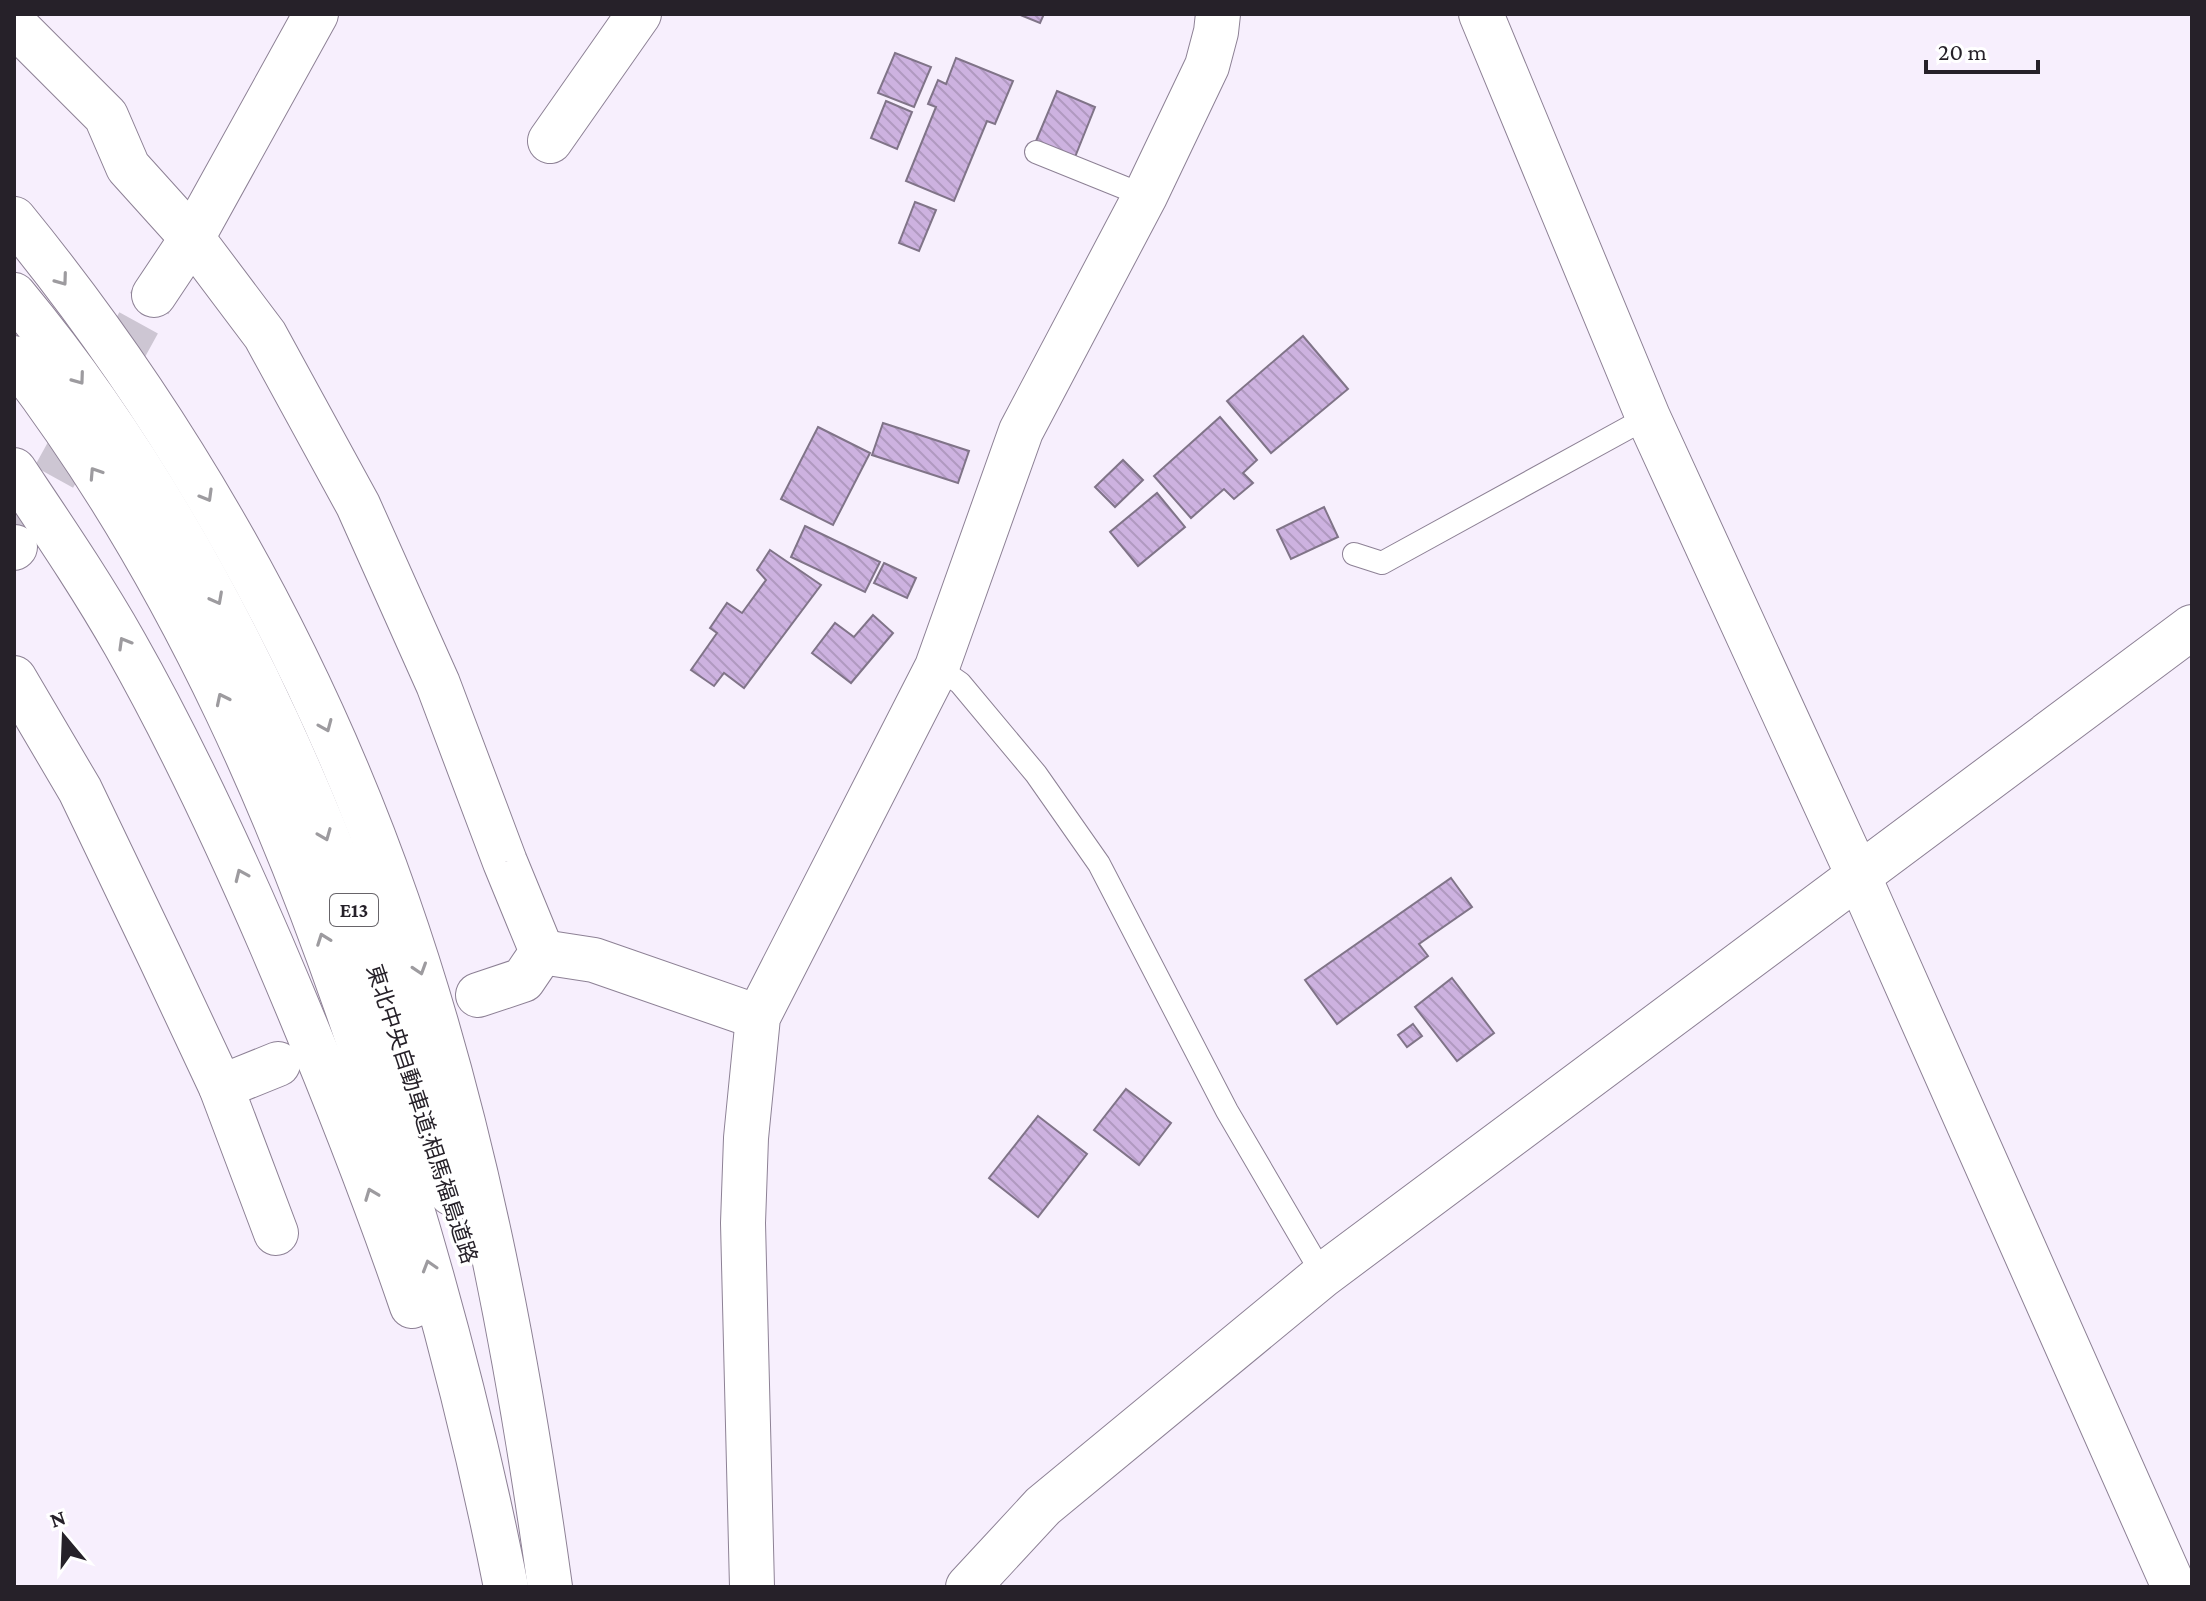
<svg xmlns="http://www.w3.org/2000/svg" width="2206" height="1601" font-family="'Crimson Pro','Noto Sans JP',serif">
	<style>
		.building { fill: url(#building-back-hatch); stroke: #807488; stroke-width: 2 }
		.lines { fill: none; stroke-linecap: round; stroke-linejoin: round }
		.minor-tunnel { stroke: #cdc6d3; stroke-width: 44; stroke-dasharray: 44 22; stroke-linecap: butt }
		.service-casing { stroke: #8d8195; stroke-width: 24 }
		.minor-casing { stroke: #8d8195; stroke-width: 46 }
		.tertiary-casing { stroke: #8d8195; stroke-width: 46 }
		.motorway-casing { stroke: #8d8195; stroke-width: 46 }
		.service { stroke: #fff; stroke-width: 22 }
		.minor { stroke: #fff; stroke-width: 44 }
		.tertiary { stroke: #fff; stroke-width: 44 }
		.motorway { stroke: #fff; stroke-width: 44 }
		.oneway { stroke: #9d9b9f }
		.labels { text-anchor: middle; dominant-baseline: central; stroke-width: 7; stroke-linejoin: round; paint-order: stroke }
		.shield { fill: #fff; stroke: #676469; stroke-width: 2 }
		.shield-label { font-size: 20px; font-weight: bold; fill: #262129 }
		.street-label { font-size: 22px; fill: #262129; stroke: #fff }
	</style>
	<defs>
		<pattern id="building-back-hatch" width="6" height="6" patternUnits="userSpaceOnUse" patternTransform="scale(2)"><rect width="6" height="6" fill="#cdb2e0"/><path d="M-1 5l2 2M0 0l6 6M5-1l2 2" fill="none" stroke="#b099c0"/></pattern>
	</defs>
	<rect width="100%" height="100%" fill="#f7effd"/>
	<g class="building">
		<path d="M 1018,14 L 1044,14 L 1040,23 Z"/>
		<path d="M 895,53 L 931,67 L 914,107 L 878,93 Z"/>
		<path d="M 956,58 L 1013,81 L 995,124 L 987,121 L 954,201 L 906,181 L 936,107 L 928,104 L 938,80 L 946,84 Z"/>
		<path d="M 1057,91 L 1095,107 L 1075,157 L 1036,141 Z"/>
		<path d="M 886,101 L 912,112 L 897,149 L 871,138 Z"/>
		<path d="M 915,202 L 936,210 L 919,251 L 899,243 Z"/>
		<path d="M 1303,336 L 1348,389 L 1271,453 L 1227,401 Z"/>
		<path d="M 1220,417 L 1257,460 L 1243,473 L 1253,483 L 1234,499 L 1224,489 L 1191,518 L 1154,476 Z"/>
		<path d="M 883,423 L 969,451 L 958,483 L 872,455 Z"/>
		<path d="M 818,427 L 870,453 L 833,525 L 781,499 Z"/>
		<path d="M 1123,460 L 1143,480 L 1115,507 L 1095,487 Z"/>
		<path d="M 1157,493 L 1185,527 L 1138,566 L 1110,532 Z"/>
		<path d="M 1324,507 L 1338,537 L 1291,559 L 1277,530 Z"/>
		<path d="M 805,526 L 880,562 L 865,592 L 791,557 Z"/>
		<path d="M 770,550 L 821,585 L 744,688 L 724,673 L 714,686 L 691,670 L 717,633 L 710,628 L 727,603 L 742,613 L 766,580 L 757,570 Z"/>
		<path d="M 884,563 L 916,578 L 907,598 L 874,583 Z"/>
		<path d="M 873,615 L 893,633 L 851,683 L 812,653 L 835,623 L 854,637 Z"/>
		<path d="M 1451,878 L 1472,907 L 1419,944 L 1428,956 L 1337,1024 L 1305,980 Z"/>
		<path d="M 1452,978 L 1494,1033 L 1457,1061 L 1415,1007 Z"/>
		<path d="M 1413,1024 L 1422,1036 L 1407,1047 L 1398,1035 Z"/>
		<path d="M 1126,1089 L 1171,1123 L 1139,1165 L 1094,1130 Z"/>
		<path d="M 1038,1116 L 1087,1154 L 1038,1217 L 989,1178 Z"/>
	</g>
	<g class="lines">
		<path class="minor-tunnel" d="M 22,535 L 154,295"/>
		<defs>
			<g id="service">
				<path d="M 1036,152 L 1145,196"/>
				<path d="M 1354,554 L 1382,563 L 1648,417"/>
				<path d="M 937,667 L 960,683 L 1036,774 L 1099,864 L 1227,1111 L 1323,1275"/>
			</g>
			<g id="minor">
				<path d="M 1481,14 L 1648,417 L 1858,875 L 2174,1587"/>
				<path d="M 14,24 L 106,116 L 128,167 L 192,238 L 265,335 L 358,505 L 438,684 L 505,862 L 542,952 L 523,980 L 478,995"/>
				<path d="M 550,141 L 639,14"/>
				<path d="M 154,295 L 192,238 L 316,14"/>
				<path d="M 14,548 L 15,547"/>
				<path d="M 14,678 L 80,790 L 160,957 L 221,1087 L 276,1233"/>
				<path d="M 542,952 L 594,960 L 758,1017"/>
				<path d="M 221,1087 L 278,1064"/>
				<path d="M 752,1587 L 743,1223 L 746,1138 L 758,1017 L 937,667 L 1021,431 L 1145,196 L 1207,66 L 1216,32 L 1218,14"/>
			</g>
			<path id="tertiary" d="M 968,1587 L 1043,1506 L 1323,1275 L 2192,627"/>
			<g id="motorway">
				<path d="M 14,219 C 179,421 311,654 397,901 C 474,1121 518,1356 550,1587"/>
				<path d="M 14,295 C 229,554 355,875 451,1193"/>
				<path d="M 14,358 C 183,578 291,832 376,1094 C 429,1256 473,1420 506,1587"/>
				<path d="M 14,470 C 52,527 91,584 125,644 C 180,741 227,842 271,944 C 322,1063 370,1183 412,1306"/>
			</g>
		</defs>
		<use href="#service" class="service-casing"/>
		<use href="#minor" class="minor-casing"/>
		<use href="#tertiary" class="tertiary-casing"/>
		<use href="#motorway" class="motorway-casing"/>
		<use href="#service" class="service"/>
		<use href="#minor" class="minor"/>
		<use href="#tertiary" class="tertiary"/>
		<use href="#motorway" class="motorway"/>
	</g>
	<defs><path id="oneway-chevron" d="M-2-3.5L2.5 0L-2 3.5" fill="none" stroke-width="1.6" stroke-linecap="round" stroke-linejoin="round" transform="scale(2)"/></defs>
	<g class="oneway">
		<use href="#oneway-chevron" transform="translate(62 280) rotate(54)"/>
		<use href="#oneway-chevron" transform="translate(79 379) rotate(54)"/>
		<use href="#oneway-chevron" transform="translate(95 473) rotate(-123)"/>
		<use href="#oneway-chevron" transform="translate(207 496) rotate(60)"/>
		<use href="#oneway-chevron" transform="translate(217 599) rotate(62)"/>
		<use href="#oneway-chevron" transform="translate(124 643) rotate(-120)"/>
		<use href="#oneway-chevron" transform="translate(222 699) rotate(-116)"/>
		<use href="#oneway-chevron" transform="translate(326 726) rotate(67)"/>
		<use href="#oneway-chevron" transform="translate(325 835) rotate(68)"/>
		<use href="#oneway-chevron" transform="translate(241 875) rotate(-114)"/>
		<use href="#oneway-chevron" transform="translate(323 939) rotate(-110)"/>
		<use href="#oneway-chevron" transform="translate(420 969) rotate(72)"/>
		<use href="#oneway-chevron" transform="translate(371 1194) rotate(-111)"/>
		<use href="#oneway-chevron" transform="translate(429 1266) rotate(-107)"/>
	</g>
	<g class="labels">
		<rect class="shield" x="330" y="894" width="48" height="32" rx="6"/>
		<g class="shield-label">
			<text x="354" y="910">E13</text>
		</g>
		<g class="street-label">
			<text transform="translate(422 1114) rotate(72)">東北中央自動車道;相馬福島道路</text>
		</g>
	</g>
	<rect width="2206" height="1601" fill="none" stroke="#262129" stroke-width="32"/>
	<g transform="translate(64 1537) rotate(341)" stroke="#ffffff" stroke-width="6" paint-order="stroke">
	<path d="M0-6L14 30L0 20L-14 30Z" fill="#262129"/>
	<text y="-12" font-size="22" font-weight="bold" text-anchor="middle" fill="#262129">N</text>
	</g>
	<path d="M1926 60v12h112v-12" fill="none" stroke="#262129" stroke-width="4"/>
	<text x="1938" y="60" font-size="24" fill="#262129" stroke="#ffffff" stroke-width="6" paint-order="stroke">20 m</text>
</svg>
